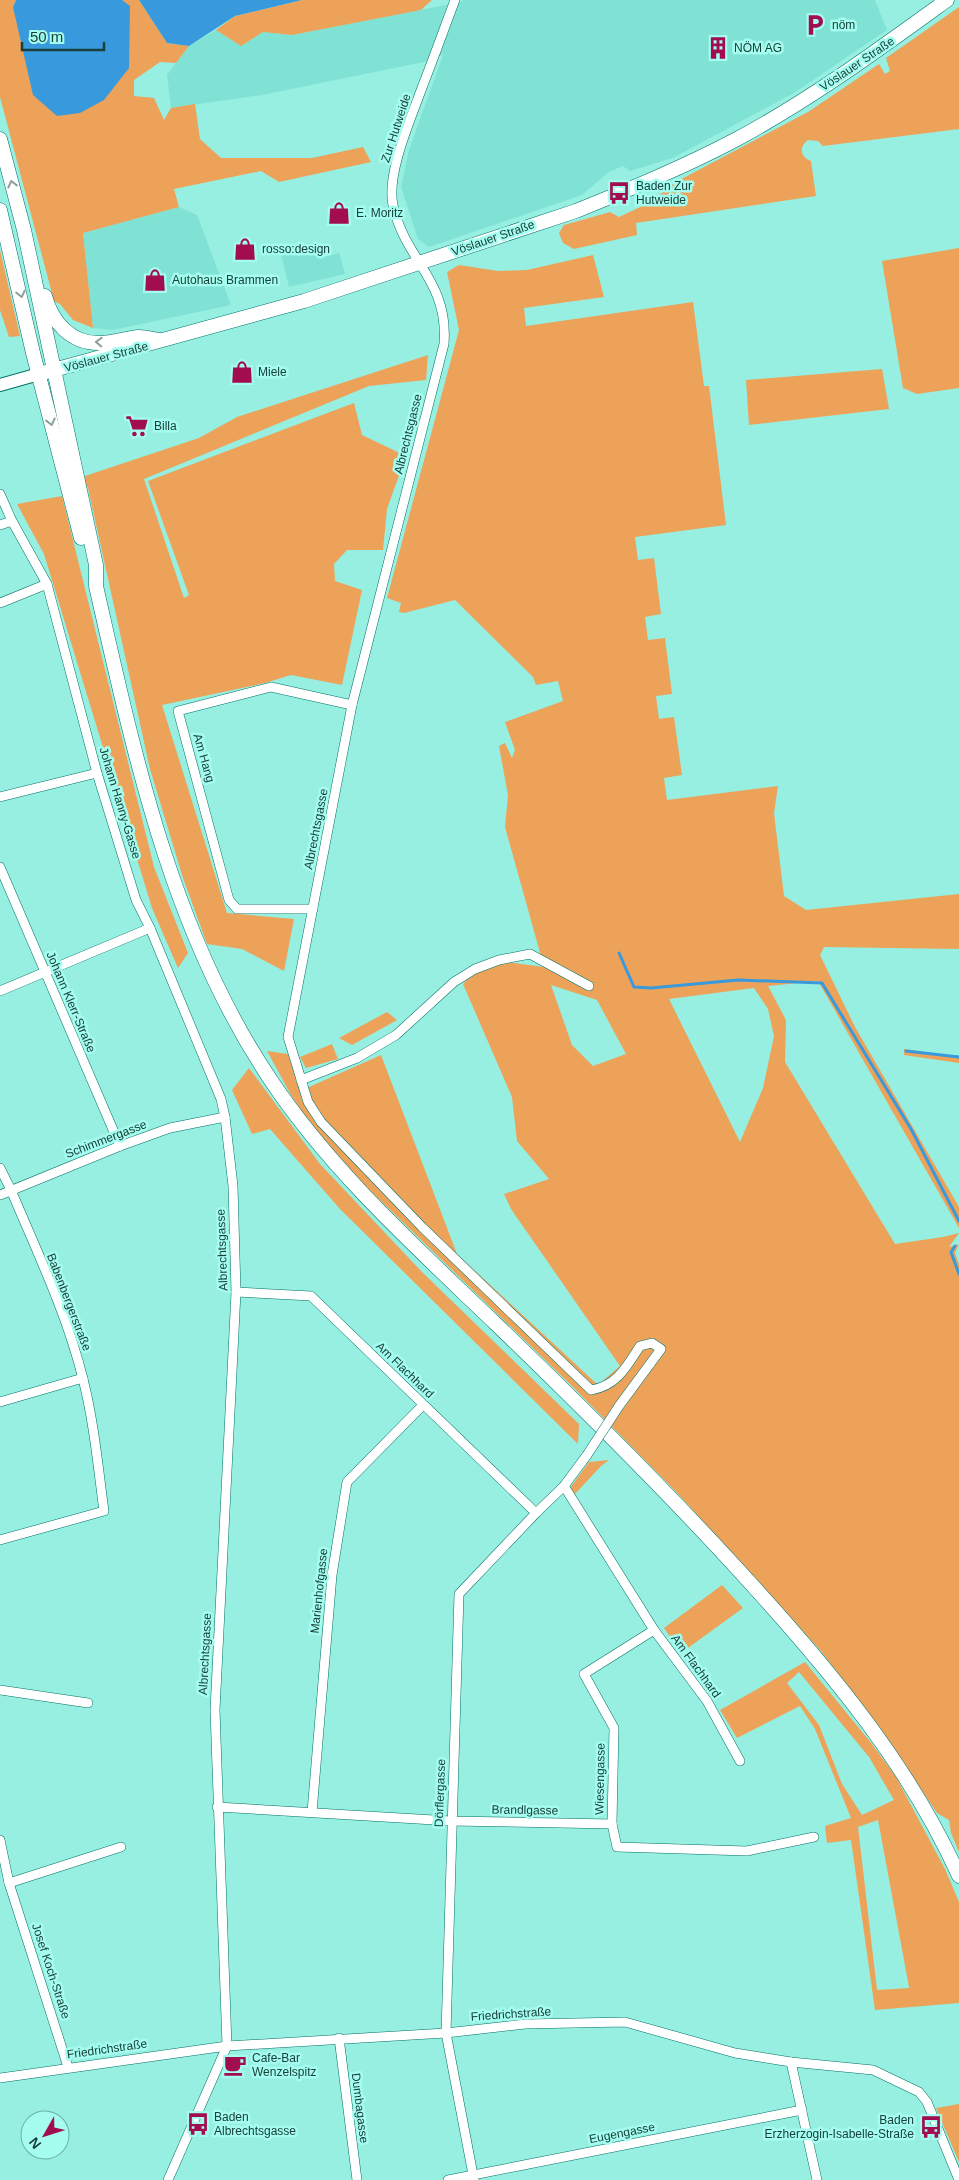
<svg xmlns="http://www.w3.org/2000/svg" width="959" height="2180" font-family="Arial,sans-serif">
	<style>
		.built { fill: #80e2d4 }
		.green { fill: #eda259; fill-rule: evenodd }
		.water { fill: #3899dd }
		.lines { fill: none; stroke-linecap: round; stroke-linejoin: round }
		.stream { stroke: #3899dd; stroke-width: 3 }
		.street-casing { stroke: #017267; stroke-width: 10 }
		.secondary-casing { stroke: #017267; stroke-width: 14 }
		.primary-casing { stroke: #017267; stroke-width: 15 }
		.street { stroke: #fff; stroke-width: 9 }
		.secondary { stroke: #fff; stroke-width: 12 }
		.primary { stroke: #fff; stroke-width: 14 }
		.street-bridge-casing { stroke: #017267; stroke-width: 10; stroke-linecap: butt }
		.street-bridge { stroke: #fff; stroke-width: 9 }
		.oneway { stroke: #8ca09d }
		.labels { text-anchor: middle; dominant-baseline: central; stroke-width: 5; stroke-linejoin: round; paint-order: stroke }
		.poi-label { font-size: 12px; fill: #1a403b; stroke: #a4fdef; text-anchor: start }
		.street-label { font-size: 12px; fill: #1a403b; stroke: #a4fdef }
	</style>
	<rect width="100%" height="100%" fill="#97efe1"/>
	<g class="built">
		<path d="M 463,0 L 875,0 L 887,30 L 794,93 L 673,158 L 630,171 L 623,166 L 609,172 L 582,195 L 429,247 L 418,239 L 401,187 L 409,150 L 443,55 L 424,62 L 262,95 L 171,108 L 167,75 L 189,46 L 216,30 L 241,46 L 263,32 L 292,35 L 461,2 Z"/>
		<path d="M 179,207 L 197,215 L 231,305 L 113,330 L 93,328 L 83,233 Z"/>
		<path d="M 315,242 L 320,258 L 339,253 L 345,274 L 289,287 L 280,250 Z"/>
	</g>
	<g class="green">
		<path d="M 0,0 L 16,0 L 13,7 L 130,7 L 122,0 L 139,0 L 167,43 L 189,46 L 176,63 L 160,62 L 134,80 L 134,96 L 154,98 L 164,120 L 171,108 L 195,104 L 200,139 L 221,158 L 312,158 L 363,147 L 371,162 L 279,182 L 261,171 L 174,189 L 179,207 L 83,233 L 93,328 L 73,320 L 60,304 L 54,301 L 0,97 Z"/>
		<path d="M 302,0 L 432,0 L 421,10 L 292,35 L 263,32 L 241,46 L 216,30 L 235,16 Z"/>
		<path d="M 959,7 L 959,129 L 823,146 L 818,141 L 808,140 C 798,147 801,158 811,161 L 816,196 L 636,223 L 637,235 L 574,249 L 563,243 L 559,233 L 564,225 L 610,212 L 619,217 L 651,202 L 674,183 L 808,112 L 879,64 L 885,74 L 890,71 L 886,58 Z"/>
		<path d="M 959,248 L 959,388 L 917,394 L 903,388 L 882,261 Z"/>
		<path d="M 0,250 L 20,336 L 9,337 L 0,310 Z"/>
		<path d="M 593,255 L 604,297 L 524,308 L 526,326 L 693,302 L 704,386 L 709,386 L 726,525 L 635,537 L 638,560 L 654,558 L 661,614 L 645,617 L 648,640 L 665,638 L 672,694 L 656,696 L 659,719 L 674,717 L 682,775 L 664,778 L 667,800 L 778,786 L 774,813 L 784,896 L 806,910 L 959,894 L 959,949 L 824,947 L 820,955 L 855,1027 L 959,1207 L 959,1228 L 818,981 L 768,986 L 786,1020 L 785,1062 L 895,1244 L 943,1237 L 959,1233 L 949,1247 L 959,1244 L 955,1253 L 959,1264 L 959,1852 L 951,1833 L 949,1820 L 937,1813 L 879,1727 L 820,1650 L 678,1494 L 574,1388 L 356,1177 L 307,1119 L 291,1095 L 267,1051 L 288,1054 L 300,1091 L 381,1055 L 457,1254 L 598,1385 L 620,1366 L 511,1209 L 504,1194 L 549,1179 L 517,1141 L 512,1097 L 463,984 L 473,973 L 506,962 L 544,967 L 505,827 L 508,795 L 499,746 L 505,743 L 512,758 L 515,750 L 505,722 L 563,701 L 558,681 L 536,685 L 533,677 L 455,600 L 404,613 L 399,612 L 401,603 L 387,598 L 459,330 L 447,272 L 459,265 L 498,271 L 527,270 ZM 551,985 L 597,1000 L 626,1054 L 593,1066 L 572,1045 ZM 754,988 L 768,1009 L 774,1036 L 763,1088 L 740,1142 L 669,999 Z"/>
		<path d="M 428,355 L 426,380 L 369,386 L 144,479 L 184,598 L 189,595 L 148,481 L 354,403 L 362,435 L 406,456 L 387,509 L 383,550 L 347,550 L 334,564 L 335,581 L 362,590 L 342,685 L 291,675 L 265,683 L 162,705 L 227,913 L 294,919 L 284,971 L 242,949 L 207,944 L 183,878 L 150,769 L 88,488 L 82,477 L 199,438 L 237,417 Z"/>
		<path d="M 882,369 L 889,409 L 749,425 L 746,380 Z"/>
		<path d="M 62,496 L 154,867 L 188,953 L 178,968 L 152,908 L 44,554 L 17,504 Z"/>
		<path d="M 387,1012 L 397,1020 L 352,1045 L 339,1038 Z"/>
		<path d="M 332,1044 L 338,1059 L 306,1068 L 300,1057 Z"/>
		<path d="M 904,1049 L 959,1057 L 959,1063 L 904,1055 Z"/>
		<path d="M 249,1068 L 320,1164 L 422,1272 L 579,1424 L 578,1444 L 340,1209 L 270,1129 L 252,1134 L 232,1090 Z"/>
		<path d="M 609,1460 L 601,1466 L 575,1494 L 570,1488 L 589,1462 Z"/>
		<path d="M 722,1585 L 743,1608 L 681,1653 L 664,1628 Z"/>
		<path d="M 805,1662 L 872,1744 L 896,1777 L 945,1869 L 959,1902 L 959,2003 L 875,2010 L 851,1840 L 827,1843 L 825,1826 L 851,1818 L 815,1729 L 800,1706 L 737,1738 L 720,1710 ZM 799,1672 L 869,1757 L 894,1800 L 862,1815 L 842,1784 L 819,1725 L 787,1683 ZM 878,1820 L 909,1987 L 909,1988 L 877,1990 L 858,1827 Z"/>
		<path d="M 959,2104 L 959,2162 L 936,2108 Z"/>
	</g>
	<g class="water">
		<path d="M 16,0 L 122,0 L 130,6 L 129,68 L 104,100 L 80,113 L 57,116 L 33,95 L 13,7 Z"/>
		<path d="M 139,0 L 302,0 L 235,16 L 189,46 L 167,43 Z"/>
	</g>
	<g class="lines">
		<g class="stream">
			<path d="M 619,953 L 634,987 L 651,988 L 738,980 L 822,983 L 911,1129 L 959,1221"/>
			<path d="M 906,1051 L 959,1057"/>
			<path d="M 955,1246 L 951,1252 L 959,1274"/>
		</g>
		<defs>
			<g id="street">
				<path d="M 455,0 C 444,29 434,57 423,85 C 412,116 386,173 393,205 C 405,261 449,280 444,344 L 352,705 L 288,1037 L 308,1102 L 321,1122 L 422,1227 L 591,1390 C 617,1386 627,1366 640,1346 L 652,1343 L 661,1349 L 619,1406"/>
				<path d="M 0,494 L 12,521 L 47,584 L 97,773 L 136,900 L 150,928 L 221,1099 L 225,1117 L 233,1186 L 236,1292 L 215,1710 L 227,2046 L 168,2180"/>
				<path d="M 0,525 L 12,521"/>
				<path d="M 0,603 L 47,584"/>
				<path d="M 0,797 L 97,773"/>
				<path d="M 0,867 L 120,1146"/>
				<path d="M 313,909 L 237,909 L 229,900 L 178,711 L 271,687 L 352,705"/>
				<path d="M 0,991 L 150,928"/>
				<path d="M 301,1080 L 357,1058 L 396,1035 L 454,982 L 475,969 L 499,960 L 530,954 L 589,986"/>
				<path d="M 0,1168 L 11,1190 C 37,1252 67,1314 83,1379 C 94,1422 98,1467 104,1511 L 0,1540"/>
				<path d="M 0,1195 L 120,1146 L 170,1128 L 225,1117"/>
				<path d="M 236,1292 L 311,1296 L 536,1513"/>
				<path d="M 0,1402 L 83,1378"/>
				<path d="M 564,1486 L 654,1630 L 707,1701 L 740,1761"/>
				<path d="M 0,1690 L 88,1703"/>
				<path d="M 217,1807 L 451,1821 L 612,1824 L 617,1847 L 747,1851 L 814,1837"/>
				<path d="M 312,1812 L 332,1575 L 347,1482 L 423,1405"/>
				<path d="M 612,1824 L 614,1728 L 584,1674 L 654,1630"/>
				<path d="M 0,1840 L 9,1883 L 68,2067"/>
				<path d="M 9,1883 L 121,1847"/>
				<path d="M 339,2038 L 357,2180"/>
				<path d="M 791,2062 L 817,2180"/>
				<path d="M 0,2078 L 227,2046 L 446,2033 L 525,2024 L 625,2022 L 735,2053 L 791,2062 L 873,2070 L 919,2092 L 927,2102 L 959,2180"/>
				<path d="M 448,2180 L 802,2110"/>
				<path d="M 474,2180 L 446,2033 L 459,1594 L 536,1513 L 564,1486 L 587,1455"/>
			</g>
			<path id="secondary" d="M 0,385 L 39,374"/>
			<g id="primary">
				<path d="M 0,139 L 24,230 L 96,565 L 96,586 C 135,757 171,931 270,1079 C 332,1172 416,1247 496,1324 C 584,1409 671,1495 753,1586 C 833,1674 910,1767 959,1876"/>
				<path d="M 0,210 L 33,353 L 81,538"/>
				<path d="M 45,296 C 52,322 71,344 100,343 C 113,343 126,338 139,337 C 145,337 153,339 159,340"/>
				<path d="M 39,374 L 304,301 L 576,211 C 630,189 684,167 735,140 C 810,100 878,50 947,0"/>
			</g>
		</defs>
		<use href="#street" class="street-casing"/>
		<use href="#secondary" class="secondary-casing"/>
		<use href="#primary" class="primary-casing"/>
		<use href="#street" class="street"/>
		<use href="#secondary" class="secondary"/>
		<use href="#primary" class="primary"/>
		<defs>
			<path id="street-bridge" d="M 587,1455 L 619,1406"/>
		</defs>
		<use href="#street-bridge" class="street-bridge-casing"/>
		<use href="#street-bridge" class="street-bridge"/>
	</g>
	<defs><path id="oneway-chevron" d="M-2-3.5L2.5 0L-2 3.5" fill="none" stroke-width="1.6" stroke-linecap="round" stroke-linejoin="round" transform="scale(1.25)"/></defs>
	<g class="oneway">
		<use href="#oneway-chevron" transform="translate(12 184) rotate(-104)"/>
		<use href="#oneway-chevron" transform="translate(21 294) rotate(77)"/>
		<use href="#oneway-chevron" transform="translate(99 342) rotate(-178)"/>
		<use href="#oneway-chevron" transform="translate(51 422) rotate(76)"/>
	</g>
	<defs>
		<symbol id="parking-bare" viewBox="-9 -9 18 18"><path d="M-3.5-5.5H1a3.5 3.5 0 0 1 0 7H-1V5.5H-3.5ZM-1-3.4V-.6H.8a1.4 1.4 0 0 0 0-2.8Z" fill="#a20d4f" stroke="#a4fdef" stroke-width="2.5" paint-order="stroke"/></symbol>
		<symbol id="building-bare" viewBox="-9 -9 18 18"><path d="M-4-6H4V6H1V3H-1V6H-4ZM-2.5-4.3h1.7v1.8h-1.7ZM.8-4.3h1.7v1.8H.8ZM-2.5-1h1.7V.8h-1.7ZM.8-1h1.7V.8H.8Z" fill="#a20d4f" stroke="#a4fdef" stroke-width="2.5" paint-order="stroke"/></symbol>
		<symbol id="bus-bare" viewBox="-9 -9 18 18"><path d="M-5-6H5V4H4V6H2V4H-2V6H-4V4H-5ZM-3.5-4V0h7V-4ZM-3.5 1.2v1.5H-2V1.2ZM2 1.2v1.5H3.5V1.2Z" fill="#a20d4f" stroke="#a4fdef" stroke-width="2.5" paint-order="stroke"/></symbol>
		<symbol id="shop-bare" viewBox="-9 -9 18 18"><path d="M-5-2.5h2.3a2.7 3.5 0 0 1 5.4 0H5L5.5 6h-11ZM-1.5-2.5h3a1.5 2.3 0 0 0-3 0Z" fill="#a20d4f" stroke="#a4fdef" stroke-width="2.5" paint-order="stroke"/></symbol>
		<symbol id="supermarket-bare" viewBox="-9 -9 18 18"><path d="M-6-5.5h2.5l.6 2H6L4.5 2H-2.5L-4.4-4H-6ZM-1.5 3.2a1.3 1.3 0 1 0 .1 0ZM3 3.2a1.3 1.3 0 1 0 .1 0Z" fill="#a20d4f" stroke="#a4fdef" stroke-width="2.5" paint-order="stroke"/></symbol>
		<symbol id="cafe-bare" viewBox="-9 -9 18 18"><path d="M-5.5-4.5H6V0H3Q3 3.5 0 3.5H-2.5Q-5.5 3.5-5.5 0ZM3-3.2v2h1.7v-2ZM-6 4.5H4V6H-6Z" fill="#a20d4f" stroke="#a4fdef" stroke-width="2.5" paint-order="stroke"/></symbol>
	</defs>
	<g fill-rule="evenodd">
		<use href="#parking-bare" x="799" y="9" width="32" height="32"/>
		<use href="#building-bare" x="702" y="32" width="32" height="32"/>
		<use href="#bus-bare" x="603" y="177" width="32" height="32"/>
		<use href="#shop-bare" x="323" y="197" width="32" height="32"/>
		<use href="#shop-bare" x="229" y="233" width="32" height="32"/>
		<use href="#shop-bare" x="139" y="264" width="32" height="32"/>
		<use href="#shop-bare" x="226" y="356" width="32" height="32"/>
		<use href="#supermarket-bare" x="121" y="410" width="32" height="32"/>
		<use href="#cafe-bare" x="219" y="2049" width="32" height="32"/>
		<use href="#bus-bare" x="182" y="2108" width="32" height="32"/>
		<use href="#bus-bare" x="915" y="2111" width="32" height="32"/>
	</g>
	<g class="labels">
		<g class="poi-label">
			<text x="832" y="25">nöm</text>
			<text x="734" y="48">NÖM AG</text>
			<text x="636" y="186">Baden Zur<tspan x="636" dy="14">Hutweide</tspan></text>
			<text x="356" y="213">E. Moritz</text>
			<text x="262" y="249">rosso:design</text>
			<text x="172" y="280">Autohaus Brammen</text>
			<text x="258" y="372">Miele</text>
			<text x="154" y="426">Billa</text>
			<text x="252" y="2058">Cafe-Bar<tspan x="252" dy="14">Wenzelspitz</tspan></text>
			<text x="214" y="2117">Baden<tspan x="214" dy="14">Albrechtsgasse</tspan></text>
			<text x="914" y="2120" text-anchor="end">Baden<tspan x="914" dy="14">Erzherzogin-Isabelle-Straße</tspan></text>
		</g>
		<g class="street-label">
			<text transform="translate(857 64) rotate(-34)">Vöslauer Straße</text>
			<text transform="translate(396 128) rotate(-72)">Zur Hutweide</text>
			<text transform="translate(493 238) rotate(-19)">Vöslauer Straße</text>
			<text transform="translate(106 357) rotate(-15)">Vöslauer Straße</text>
			<text transform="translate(408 434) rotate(-76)">Albrechtsgasse</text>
			<text transform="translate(204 758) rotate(74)">Am Hang</text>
			<text transform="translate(120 803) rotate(73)">Johann Hanny-Gasse</text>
			<text transform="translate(316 829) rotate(-79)">Albrechtsgasse</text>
			<text transform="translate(71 1002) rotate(67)">Johann Klerr-Straße</text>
			<text transform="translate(106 1139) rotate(-21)">Schimmergasse</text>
			<text transform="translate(222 1250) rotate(-92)">Albrechtsgasse</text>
			<text transform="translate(69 1302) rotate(69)">Babenbergerstraße</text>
			<text transform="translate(405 1370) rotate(44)">Am Flachhard</text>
			<text transform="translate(319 1591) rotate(-84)">Marienhofgasse</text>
			<text transform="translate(205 1654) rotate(-87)">Albrechtsgasse</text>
			<text transform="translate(696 1666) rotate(54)">Am Flachhard</text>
			<text transform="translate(600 1779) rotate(-89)">Wiesengasse</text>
			<text transform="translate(440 1793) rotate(-88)">Dörflergasse</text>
			<text transform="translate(525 1810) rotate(1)">Brandlgasse</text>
			<text transform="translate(51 1971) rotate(72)">Josef Koch-Straße</text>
			<text transform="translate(511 2014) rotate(-4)">Friedrichstraße</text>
			<text transform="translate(107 2049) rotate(-8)">Friedrichstraße</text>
			<text transform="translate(360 2108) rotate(83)">Dumbagasse</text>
			<text transform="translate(622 2133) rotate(-11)">Eugengasse</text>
		</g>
	</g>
	<g transform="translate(45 2135) rotate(231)"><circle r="24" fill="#a4fdef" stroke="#6db1a7"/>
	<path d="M0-4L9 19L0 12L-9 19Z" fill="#a20d4f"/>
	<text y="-8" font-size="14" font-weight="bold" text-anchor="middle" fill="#1a403b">N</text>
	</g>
	<path d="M22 42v8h82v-8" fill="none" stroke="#1a403b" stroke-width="2.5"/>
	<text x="30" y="42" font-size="15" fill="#1a403b" stroke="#a4fdef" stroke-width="4" paint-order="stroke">50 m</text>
</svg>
